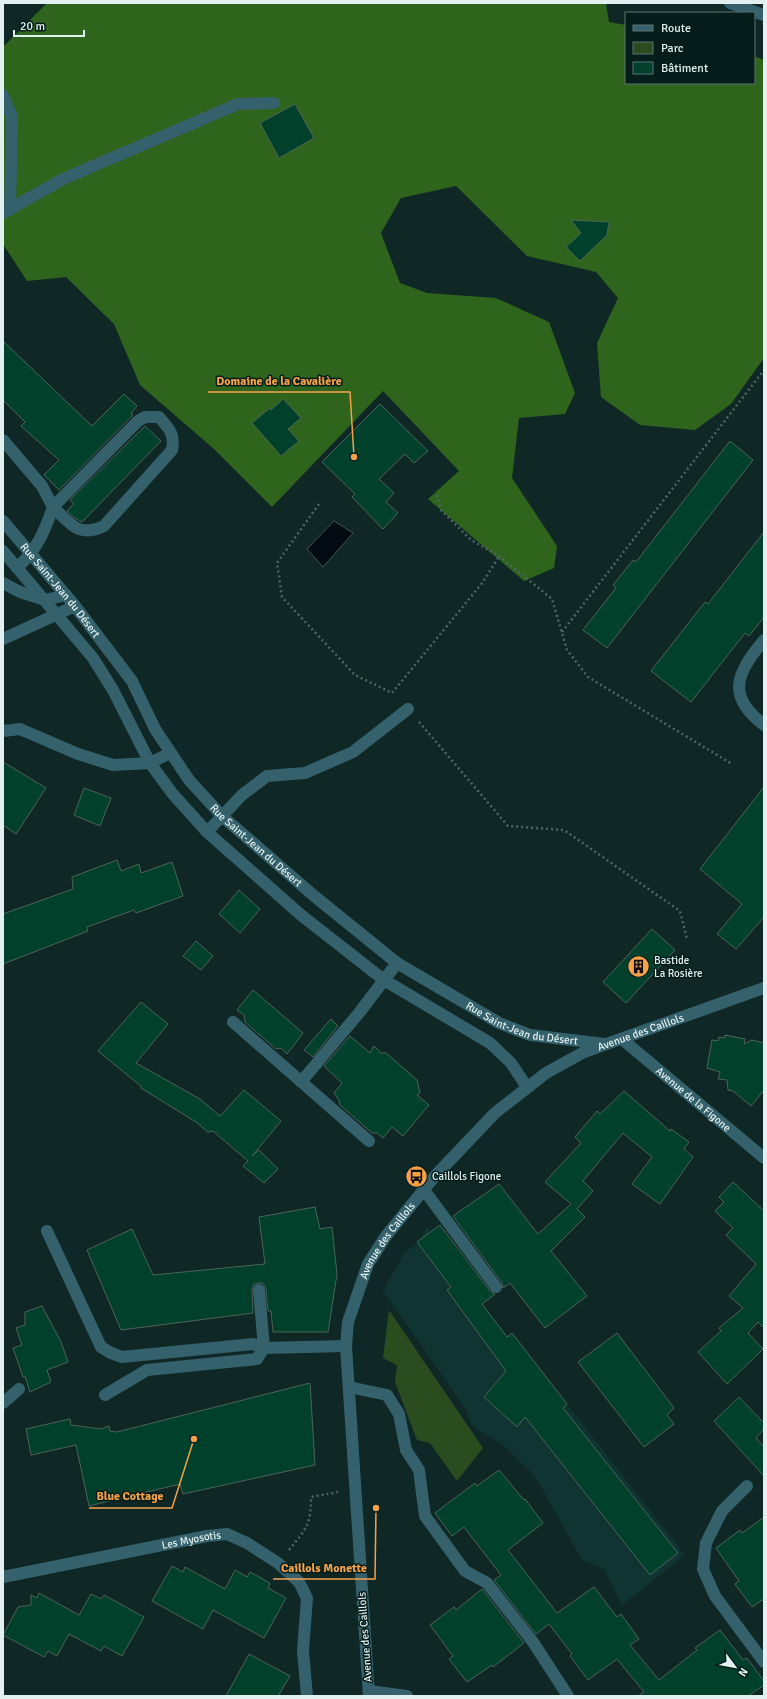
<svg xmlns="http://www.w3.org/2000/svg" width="767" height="1699" font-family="Signika,sans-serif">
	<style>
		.built { fill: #0f3432 }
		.green { fill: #2a4c1f }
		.forest { fill: #2f641d }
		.water { fill: #020b12; stroke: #455054 }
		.building { fill: #01412c; stroke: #4e6359 }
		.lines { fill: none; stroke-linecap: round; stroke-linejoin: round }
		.path { stroke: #4f6563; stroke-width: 2.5; stroke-dasharray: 2 3; stroke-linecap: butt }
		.minor { stroke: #34616c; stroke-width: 12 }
		.labels { text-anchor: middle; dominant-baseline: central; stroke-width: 3; stroke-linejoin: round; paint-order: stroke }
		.street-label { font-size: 11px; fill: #e2f1ef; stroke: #051e1c }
		.poi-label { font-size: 11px; fill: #e2f1ef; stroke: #051e1c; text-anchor: start }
		.leader { fill: none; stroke: #f7a149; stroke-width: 1.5 }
		.callout-dot { fill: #f7a149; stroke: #051e1c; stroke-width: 1.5 }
		.callout-label { font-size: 12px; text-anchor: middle; font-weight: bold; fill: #f7a149; stroke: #051e1c; stroke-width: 3; stroke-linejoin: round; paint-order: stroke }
	</style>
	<rect width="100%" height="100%" fill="#0f2826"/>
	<path class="built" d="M 427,1227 L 485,1301 L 482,1304 L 507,1337 L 512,1334 L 685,1555 L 622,1605 L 603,1568 L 582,1560 L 535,1476 L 502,1444 L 478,1430 L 471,1423 L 465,1408 L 383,1291 L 404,1253 L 418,1243 Z"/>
	<path class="green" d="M 389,1310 L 483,1448 L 457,1481 L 430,1443 L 417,1440 L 395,1382 L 397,1365 L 383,1358 Z"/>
	<path class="forest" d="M 47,3 L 606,3 L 609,22 L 626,25 L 626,83 L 754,83 L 754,56 L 764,60 L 764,358 L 731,404 L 695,430 L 640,425 L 601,397 L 597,343 L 618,298 L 596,272 L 527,256 L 456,186 L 401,198 L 381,233 L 400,283 L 427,293 L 496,298 L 549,322 L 575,393 L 565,414 L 519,418 L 512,478 L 557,546 L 554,568 L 524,581 L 428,499 L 459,471 L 383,391 L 272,507 L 214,449 L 140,385 L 114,324 L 66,277 L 27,281 L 3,244 L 3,44 L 5,45 Z"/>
	<path class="water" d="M 334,521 L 353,533 L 323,567 L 307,549 Z"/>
	<g class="building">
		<path d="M 295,104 L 314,138 L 279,158 L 260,123 Z"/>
		<path d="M 571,220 L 609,222 L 607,235 L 580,261 L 566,247 L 581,233 Z"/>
		<path d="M 3,341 L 92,426 L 124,394 L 137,406 L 131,413 L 133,415 L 59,490 L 44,475 L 59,460 L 21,426 L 25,422 L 3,400 Z"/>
		<path d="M 283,399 L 301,418 L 288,429 L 299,441 L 281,456 L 252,423 L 270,408 L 271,410 Z"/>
		<path d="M 380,404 L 428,451 L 414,463 L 405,454 L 379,479 L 394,493 L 386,502 L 398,513 L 383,529 L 352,497 L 355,494 L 322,462 Z"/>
		<path d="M 145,426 L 161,441 L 82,522 L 75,518 L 67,511 L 74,504 L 70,500 Z"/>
		<path d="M 730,441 L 753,460 L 607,648 L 583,630 L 616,588 L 613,585 L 633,560 L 636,562 Z"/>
		<path d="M 764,532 L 764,617 L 749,636 L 745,633 L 691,702 L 651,671 L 705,602 L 708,604 Z"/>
		<path d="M 3,762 L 46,788 L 16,834 L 3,825 Z"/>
		<path d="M 764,787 L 764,917 L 736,949 L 717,934 L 742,904 L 700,869 Z"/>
		<path d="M 84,788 L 111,798 L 100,826 L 74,815 Z"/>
		<path d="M 117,860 L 121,871 L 139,864 L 141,873 L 172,862 L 183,896 L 136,913 L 134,910 L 87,927 L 88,931 L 3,964 L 3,914 L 73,889 L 72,877 Z"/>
		<path d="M 239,890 L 260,909 L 240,933 L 219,914 Z"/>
		<path d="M 652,929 L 675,950 L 626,1003 L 603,982 Z"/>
		<path d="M 196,941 L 213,956 L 201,970 L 183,956 Z"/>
		<path d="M 253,990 L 303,1033 L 287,1054 L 281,1048 L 276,1049 L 245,1022 L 244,1015 L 237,1010 Z"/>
		<path d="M 141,1002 L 168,1024 L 136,1063 L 200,1099 L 220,1116 L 244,1090 L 281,1121 L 252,1156 L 259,1150 L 278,1169 L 264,1183 L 243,1166 L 248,1161 L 213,1131 L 208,1132 L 196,1122 L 141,1088 L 142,1087 L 98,1051 Z"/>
		<path d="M 331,1019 L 338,1026 L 313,1057 L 304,1050 Z"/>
		<path d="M 725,1035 L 745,1039 L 744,1044 L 752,1040 L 764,1043 L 764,1090 L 751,1106 L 733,1091 L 728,1090 L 727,1080 L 718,1079 L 720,1072 L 707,1068 L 712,1040 L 718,1041 L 719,1037 L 725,1038 Z"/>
		<path d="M 350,1036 L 370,1053 L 374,1046 L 381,1053 L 386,1053 L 417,1080 L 420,1093 L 417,1095 L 429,1105 L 403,1136 L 392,1127 L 383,1138 L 377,1133 L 372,1133 L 340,1105 L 339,1100 L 334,1093 L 342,1083 L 324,1066 Z"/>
		<path d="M 624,1091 L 670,1131 L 671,1129 L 689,1142 L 684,1149 L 693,1157 L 660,1204 L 632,1184 L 652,1157 L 623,1133 L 583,1181 L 593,1191 L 577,1209 L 585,1217 L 551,1251 L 587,1296 L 545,1328 L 510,1283 L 503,1288 L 502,1283 L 453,1216 L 499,1184 L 538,1234 L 571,1204 L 545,1182 L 581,1143 L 575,1137 L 597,1111 L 600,1114 Z"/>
		<path d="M 733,1182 L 764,1211 L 764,1328 L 758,1322 L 748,1333 L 763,1349 L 727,1384 L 698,1352 L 721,1331 L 719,1328 L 743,1308 L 729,1296 L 756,1264 L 726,1235 L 733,1228 L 715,1211 L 724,1202 L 719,1197 Z"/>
		<path d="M 315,1207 L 320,1229 L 332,1227 L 337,1274 L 328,1332 L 273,1332 L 271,1311 L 268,1311 L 266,1289 L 263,1283 L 259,1283 L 254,1284 L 252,1290 L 253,1313 L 121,1330 L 87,1250 L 132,1229 L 153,1275 L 265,1264 L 259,1217 Z"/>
		<path d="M 440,1225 L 490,1291 L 495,1294 L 482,1304 L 507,1337 L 512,1333 L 567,1404 L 563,1408 L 678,1553 L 650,1575 L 525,1417 L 517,1427 L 484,1397 L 506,1371 L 447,1290 L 451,1287 L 417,1242 Z"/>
		<path d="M 42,1306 L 61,1342 L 68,1362 L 47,1370 L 51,1382 L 30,1392 L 25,1376 L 23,1377 L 13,1348 L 22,1345 L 16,1328 L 25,1325 L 25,1312 Z"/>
		<path d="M 617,1333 L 674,1408 L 667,1415 L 674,1424 L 644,1447 L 578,1362 Z"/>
		<path d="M 310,1383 L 315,1465 L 183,1494 L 180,1484 L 89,1506 L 76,1445 L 31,1455 L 26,1429 L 70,1419 L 71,1425 L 101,1429 L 109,1426 L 110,1431 L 117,1432 Z"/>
		<path d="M 739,1397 L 764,1423 L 764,1429 L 756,1438 L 764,1447 L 764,1476 L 714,1421 Z"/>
		<path d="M 499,1470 L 524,1500 L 525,1499 L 543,1523 L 508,1550 L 557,1613 L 594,1587 L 617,1617 L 621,1614 L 639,1639 L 630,1645 L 659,1680 L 697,1650 L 695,1648 L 720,1630 L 743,1660 L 747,1658 L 764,1681 L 764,1685 L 748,1696 L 638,1696 L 644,1692 L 617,1659 L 588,1680 L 570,1656 L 572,1654 L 549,1624 L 536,1634 L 494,1580 L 501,1575 L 464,1527 L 452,1536 L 435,1513 L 475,1483 L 477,1486 Z"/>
		<path d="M 764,1517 L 764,1599 L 752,1607 L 735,1584 L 739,1581 L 716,1548 L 740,1530 L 742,1533 Z"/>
		<path d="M 172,1566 L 183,1572 L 185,1567 L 225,1589 L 235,1570 L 247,1577 L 250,1572 L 270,1583 L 268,1588 L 286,1598 L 264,1638 L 213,1610 L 203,1629 L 152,1601 Z"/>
		<path d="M 482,1589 L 524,1643 L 493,1667 L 492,1665 L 467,1682 L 449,1659 L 453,1656 L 430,1625 L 454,1607 L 456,1610 Z"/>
		<path d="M 39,1593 L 79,1615 L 91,1594 L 101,1599 L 104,1595 L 144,1617 L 122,1656 L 104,1646 L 101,1651 L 69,1634 L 57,1656 L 48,1651 L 44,1657 L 3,1635 L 18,1607 L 31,1605 L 31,1595 L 37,1598 Z"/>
		<path d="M 249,1654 L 290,1676 L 278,1696 L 226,1696 Z"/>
	</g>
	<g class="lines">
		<g class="path">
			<path d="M 437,495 L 441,510 L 471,540 L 499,556 L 552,599 L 567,650 L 588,677 L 732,764"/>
			<path d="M 319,504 L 277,563 L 282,597 L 355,675 L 392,693 L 483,582 L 499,556"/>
			<path d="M 562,632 L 764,370"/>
			<path d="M 419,722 L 508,826 L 564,830 L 680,911 L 687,939"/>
			<path d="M 289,1550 C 306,1529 311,1525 311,1497 L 338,1492"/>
		</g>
		<g class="minor">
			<path d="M 730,3 L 764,15"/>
			<path d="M 3,95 L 12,117 L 10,210"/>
			<path d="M 3,213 L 63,179 L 238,104 L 274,103"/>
			<path d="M 145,417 L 159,417 C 169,429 175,433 172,450 L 104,526 C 78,538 71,524 53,507 L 138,421 Z"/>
			<path d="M 3,440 L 42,486 L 53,507 C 44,533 37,549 17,568"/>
			<path id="s1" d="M 3,521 L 75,606 L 132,681 L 155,729 L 189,780 L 222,816 L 313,895 L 397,963 L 499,1023 L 530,1035 L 605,1044"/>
			<path d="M 3,551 L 93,658 L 113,690 L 150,763 L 172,793 L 207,832 L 301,915 L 384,980 L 490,1043 L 511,1063 L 527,1087"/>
			<path d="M 3,583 L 20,592 L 45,600 L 66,595"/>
			<path d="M 3,639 L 75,606"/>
			<path d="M 764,640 C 737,673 725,695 764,725"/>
			<path d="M 3,731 L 20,729 L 78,754 L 113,765 L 150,763 L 170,753"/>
			<path d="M 207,832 L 242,795 L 267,776 L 305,773 L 353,752 L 408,709"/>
			<path d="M 233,1022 L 369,1141"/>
			<path id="s2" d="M 623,1040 L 764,1158"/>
			<path d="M 301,1082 L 359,1013 L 397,963"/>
			<path d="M 424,1190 L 496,1287"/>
			<path d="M 47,1231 L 101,1347 L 111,1353 L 122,1357 L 253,1344 L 264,1348 L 259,1290"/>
			<path d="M 349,1387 L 387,1395 L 399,1414 L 406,1450 L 419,1470 L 425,1516 L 465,1571 L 487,1583 L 533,1642 L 568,1696"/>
			<path d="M 105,1395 L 147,1370 L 257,1359 L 264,1348 L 346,1346"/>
			<path d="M 3,1403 L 19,1389"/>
			<path d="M 747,1486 L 722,1511 L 706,1543 L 703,1569 L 715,1596 L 764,1662"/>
			<path id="s3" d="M 3,1577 L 207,1536 L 227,1534 L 247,1543 L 278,1563 L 299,1582 L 307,1598 L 303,1651 L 307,1696"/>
			<path d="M 369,1691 L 407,1696"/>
			<path id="s4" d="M 369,1696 L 346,1346 L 348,1322 L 368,1264 L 386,1236 L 435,1176 L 495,1113 L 546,1073 L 584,1052 L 764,988"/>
		</g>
	</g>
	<defs>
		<symbol id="building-disc" viewBox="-11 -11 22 22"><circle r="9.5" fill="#f7a149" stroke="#051e1c"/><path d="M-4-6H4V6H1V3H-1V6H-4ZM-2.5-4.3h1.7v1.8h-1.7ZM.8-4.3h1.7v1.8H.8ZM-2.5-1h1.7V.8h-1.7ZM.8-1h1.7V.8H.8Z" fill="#111"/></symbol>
		<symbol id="bus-disc" viewBox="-11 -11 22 22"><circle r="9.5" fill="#f7a149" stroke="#051e1c"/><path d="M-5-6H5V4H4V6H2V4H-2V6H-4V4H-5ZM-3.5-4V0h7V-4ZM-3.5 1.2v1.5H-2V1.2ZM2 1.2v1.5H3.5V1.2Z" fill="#111"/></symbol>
	</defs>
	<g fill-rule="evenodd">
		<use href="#building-disc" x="626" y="954" width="25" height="25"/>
		<use href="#bus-disc" x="404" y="1164" width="25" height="25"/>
	</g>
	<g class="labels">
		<g class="street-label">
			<text stroke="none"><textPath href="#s1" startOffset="90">Rue Saint-Jean du Désert</textPath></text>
			<text stroke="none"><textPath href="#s1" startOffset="414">Rue Saint-Jean du Désert</textPath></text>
			<text stroke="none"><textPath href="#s1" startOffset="738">Rue Saint-Jean du Désert</textPath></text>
			<text stroke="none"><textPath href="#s4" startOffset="802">Avenue des Caillols</textPath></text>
			<text stroke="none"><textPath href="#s2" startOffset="92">Avenue de la Figone</textPath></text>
			<text stroke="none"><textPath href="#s4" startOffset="466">Avenue des Caillols</textPath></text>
			<text stroke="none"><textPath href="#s3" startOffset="192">Les Myosotis</textPath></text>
			<text transform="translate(365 1637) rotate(-94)">Avenue des Caillols</text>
		</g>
		<g class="poi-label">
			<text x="654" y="960">Bastide<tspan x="654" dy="13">La Rosière</tspan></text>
			<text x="432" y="1176">Caillols Figone</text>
		</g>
	</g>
	<path class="leader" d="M354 457L350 392H208M194 1439L172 1508H89M376 1508L375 1579H273"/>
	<g class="callout-dot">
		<circle cx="354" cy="457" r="4"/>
		<circle cx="194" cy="1439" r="4"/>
		<circle cx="376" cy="1508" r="4"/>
	</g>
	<g class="callout-label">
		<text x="279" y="385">Domaine de la Cavalière</text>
		<text x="130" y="1500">Blue Cottage</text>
		<text x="324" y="1572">Caillols Monette</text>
	</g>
	<rect width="767" height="1699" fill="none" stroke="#e2f1ef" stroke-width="8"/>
	<rect x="625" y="12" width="130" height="72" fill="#051e1c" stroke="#5d7270"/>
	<rect x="633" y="25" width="20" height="6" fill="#34616c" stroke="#5d7270"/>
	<text x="661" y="32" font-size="12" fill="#e2f1ef">Route</text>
	<rect x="633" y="42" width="20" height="12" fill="#2a4c1f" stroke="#5d7270"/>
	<text x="661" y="52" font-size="12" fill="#e2f1ef">Parc</text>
	<rect x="633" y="62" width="20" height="12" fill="#01412c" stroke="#5d7270"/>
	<text x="661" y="72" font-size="12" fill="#e2f1ef">Bâtiment</text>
	<g transform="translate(735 1667) rotate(122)" stroke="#051e1c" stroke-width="3" paint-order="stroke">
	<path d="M0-3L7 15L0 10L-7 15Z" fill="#e2f1ef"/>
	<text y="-6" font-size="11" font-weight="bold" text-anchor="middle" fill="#e2f1ef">N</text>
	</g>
	<path d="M14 30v6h70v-6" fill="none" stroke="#e2f1ef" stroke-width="2"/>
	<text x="20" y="30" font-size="12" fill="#e2f1ef" stroke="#051e1c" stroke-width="3" paint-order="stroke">20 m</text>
</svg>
